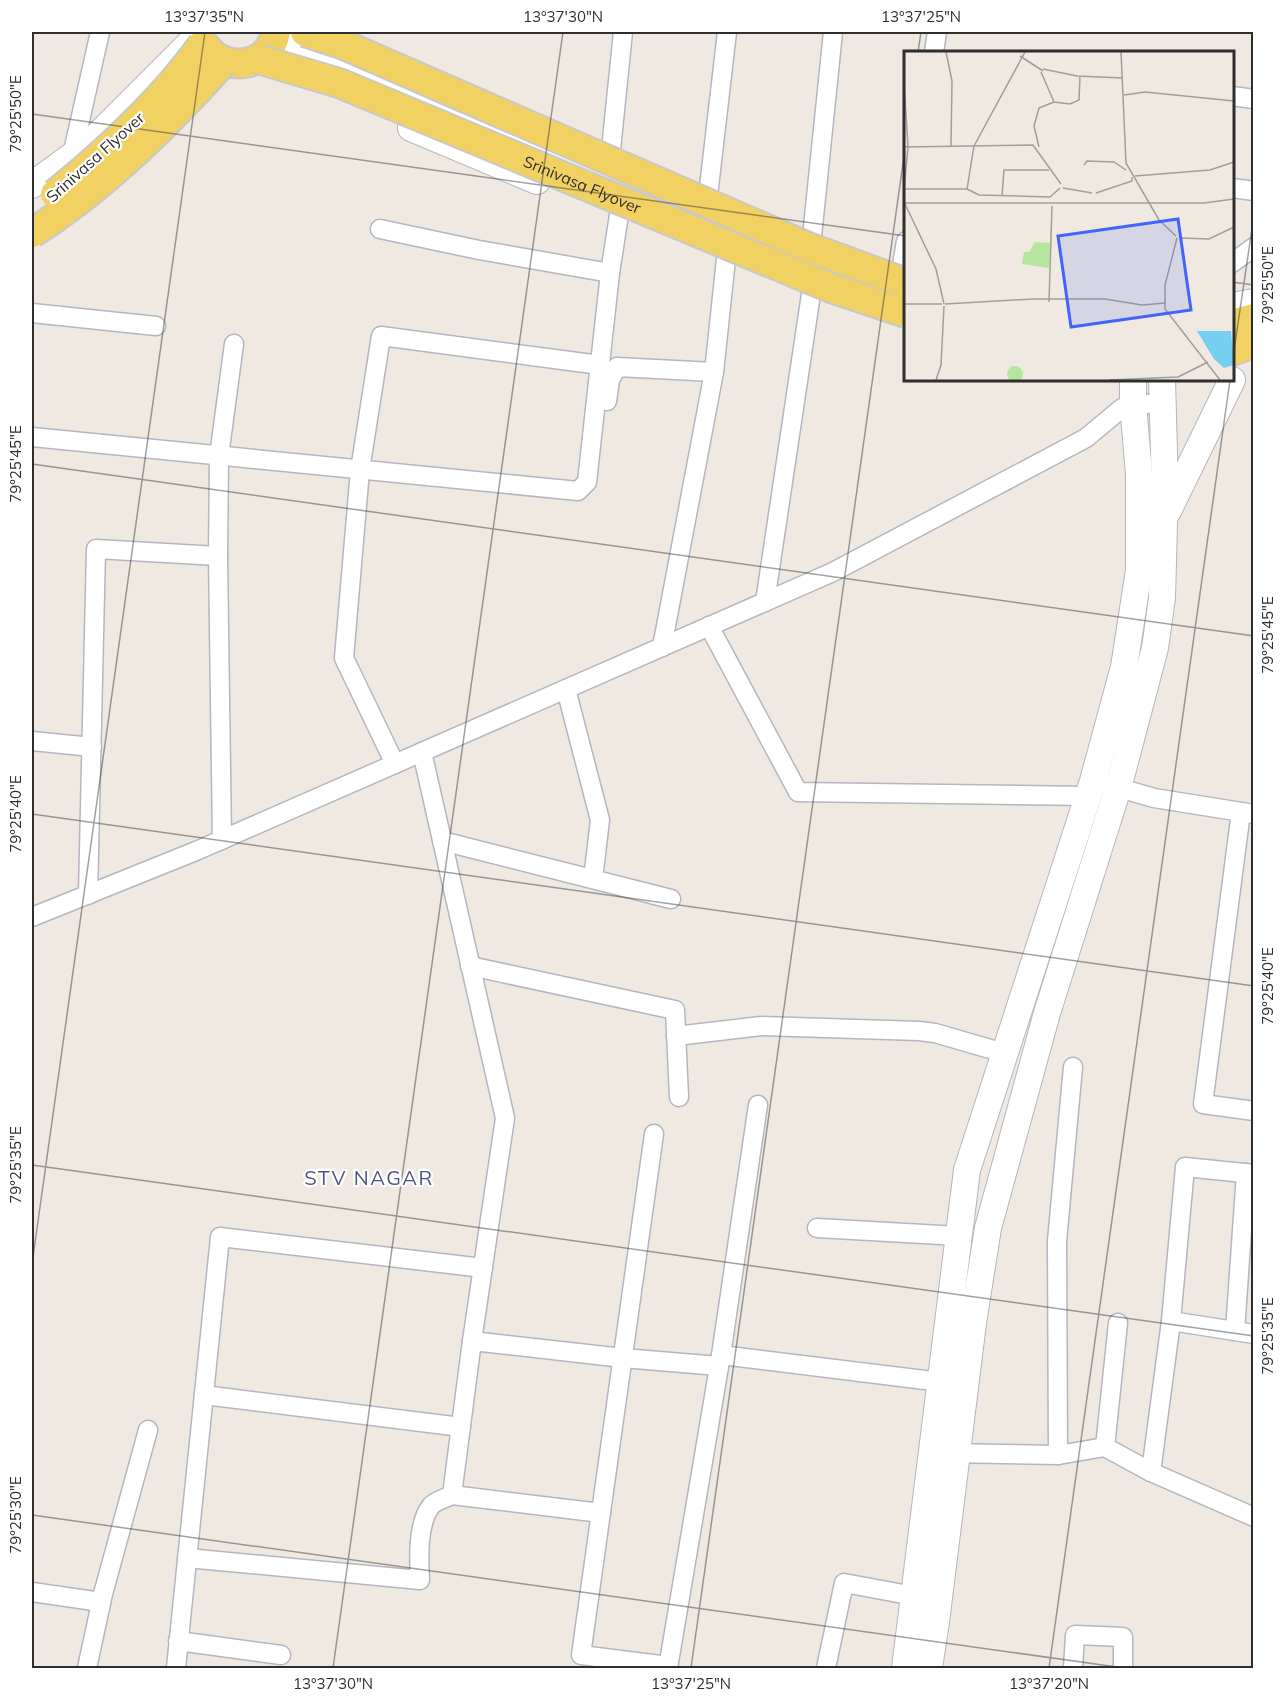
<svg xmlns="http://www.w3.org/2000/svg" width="1285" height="1700" font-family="Mulish,sans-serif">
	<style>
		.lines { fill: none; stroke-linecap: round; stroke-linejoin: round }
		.street-casing { stroke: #b4b7c1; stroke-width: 21 }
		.secondary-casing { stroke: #b4b7c1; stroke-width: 28 }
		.primary-casing { stroke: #c9c9c9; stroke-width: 32 }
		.street { stroke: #fff; stroke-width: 18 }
		.secondary { stroke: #fff; stroke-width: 26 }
		.primary { stroke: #f2d163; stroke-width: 28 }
		.primary-bridge-casing { stroke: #c9c9c9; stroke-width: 32; stroke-linecap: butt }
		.primary-bridge { stroke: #f2d163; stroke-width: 28 }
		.ticks { fill: none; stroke: #2e2e2e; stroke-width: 1.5; stroke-opacity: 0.45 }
		.labels { text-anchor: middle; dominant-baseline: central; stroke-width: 4.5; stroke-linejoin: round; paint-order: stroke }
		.street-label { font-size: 16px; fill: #2e2e2e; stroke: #fff }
		.quarter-label { font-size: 20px; letter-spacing: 1.5px; fill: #4d5680; stroke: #fff }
		.inset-road { fill: none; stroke: #a29e99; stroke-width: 1.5 }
		.view { fill: #4264fb; fill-opacity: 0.15; stroke: #4264fb; stroke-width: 3 }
		.inset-edge { fill: none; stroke: #2e2e2e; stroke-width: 3 }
		.neatline { fill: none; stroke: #2e2e2e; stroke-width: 2 }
		.ticks-label { font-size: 15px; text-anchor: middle; fill: #2e2e2e }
	</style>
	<rect width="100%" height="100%" fill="#efe9e1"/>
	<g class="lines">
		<defs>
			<g id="street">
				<path d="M 934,52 L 937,32"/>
				<path d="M 1232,96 L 1254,99"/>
				<path d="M 72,156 L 100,32"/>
				<path d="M 609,169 L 623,32"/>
				<path d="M 1232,188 L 1254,191"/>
				<path d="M 706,213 L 727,32"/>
				<path d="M 380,229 L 479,250 L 610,273"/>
				<path d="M 810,256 L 833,32"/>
				<path d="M 1232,263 L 1254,247"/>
				<path d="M 898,289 L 906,241"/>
				<path d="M 32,313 L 156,326"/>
				<path d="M 607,401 L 610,380 L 617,367 L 714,372"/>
				<path d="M 32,437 L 578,491 L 587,482 L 610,273 L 619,215"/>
				<path d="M 218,556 L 222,840"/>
				<path d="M 765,602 L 811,294"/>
				<path d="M 709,626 L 798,792 L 1088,796"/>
				<path d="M 662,647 L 714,372 L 726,259"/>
				<path d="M 566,689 L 600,820 L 593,879"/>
				<path d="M 32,741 L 92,747"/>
				<path d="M 422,752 L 505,1118 L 472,1341"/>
				<path d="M 395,764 L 344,658 L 360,470 L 381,336 L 600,365"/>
				<path d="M 1106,784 L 1154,798 L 1254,814"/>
				<path d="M 1241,812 L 1203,1104 L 1254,1111"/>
				<path d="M 442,841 L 671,899"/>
				<path d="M 88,895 L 96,549 L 218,556 L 219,456 L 234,344"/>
				<path d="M 32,917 L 196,851 L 833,572 L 1086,438 L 1122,408 L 1133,404 L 1162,404"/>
				<path d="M 470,966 L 675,1010 L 679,1097"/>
				<path d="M 676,1036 L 761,1026 L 919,1031 L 935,1033 L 1004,1053"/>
				<path d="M 654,1134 L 581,1655 L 668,1666"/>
				<path d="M 1254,1174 L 1185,1167 L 1171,1321 L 1254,1334"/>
				<path d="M 817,1228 L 959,1236"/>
				<path d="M 1118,1323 L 1105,1447 L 1151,1472 L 1254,1517"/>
				<path d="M 1235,1331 L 1246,1173"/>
				<path d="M 721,1355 L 941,1382"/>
				<path d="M 204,1395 L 461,1427"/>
				<path d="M 946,1453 L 1058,1455 L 1057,1241 L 1073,1067"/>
				<path d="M 1058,1455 L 1105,1447"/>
				<path d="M 1151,1472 L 1171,1321"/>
				<path d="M 601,1513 L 452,1495 L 472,1341 L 623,1358 L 719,1366"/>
				<path d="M 187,1558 L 420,1580 C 419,1559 417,1524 431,1506 C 435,1501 446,1498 452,1495"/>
				<path d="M 32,1592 L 101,1602"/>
				<path d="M 178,1641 L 281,1655"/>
				<path d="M 87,1668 L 103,1594 L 148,1430"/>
				<path d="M 176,1668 L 220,1237 L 483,1268"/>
				<path d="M 668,1668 L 721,1355 L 758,1105"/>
				<path d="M 826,1668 L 844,1583 L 914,1596"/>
				<path d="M 1073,1668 L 1075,1635 L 1123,1637 L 1123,1668"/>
			</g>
			<g id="secondary">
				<path d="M 288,40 L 368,77 L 724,225"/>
				<path d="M 411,128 L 537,181"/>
				<path d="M 32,185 L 91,142 L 189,44"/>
				<path d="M 827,268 C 848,276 883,296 906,293"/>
				<path d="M 1232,306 L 1254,302"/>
				<path d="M 1168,511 L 1232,380"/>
				<path d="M 905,1668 L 967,1170 L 1093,781 L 1124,667 L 1139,570 L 1139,474 L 1133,404 L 1133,380"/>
				<path d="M 929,1668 L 936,1622 L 973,1323 L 988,1228 L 1047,1013 L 1118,788 L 1155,648 L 1162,598 L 1165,489 L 1162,380"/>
			</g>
			<g id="primary">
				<path d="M 206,47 C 226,74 270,67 276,32"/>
				<path d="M 1232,324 L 1254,318"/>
				<path d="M 1232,351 L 1254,343"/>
			</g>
		</defs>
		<use href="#street" class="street-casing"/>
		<use href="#secondary" class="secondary-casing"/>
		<use href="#primary" class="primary-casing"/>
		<use href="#street" class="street"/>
		<use href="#secondary" class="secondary"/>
		<use href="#primary" class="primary"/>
		<defs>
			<g id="primary-bridge">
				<path d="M 305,32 L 344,45 L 808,247 L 906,283"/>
				<path id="s1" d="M 258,59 L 339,83 L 831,288 L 906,313"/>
				<path d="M 55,194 C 109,150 162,101 203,44"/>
				<path d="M 32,233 C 103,188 167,125 223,62"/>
			</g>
		</defs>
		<use href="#primary-bridge" class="primary-bridge-casing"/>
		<use href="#primary-bridge" class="primary-bridge"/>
	</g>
	<path class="ticks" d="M 918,52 L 921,32M 32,114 L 906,236M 1232,282 L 1254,285M 1232,364 L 1254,215M 32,464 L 1254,636M 32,814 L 1254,986M 32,1165 L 1254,1336M 32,1264 L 205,32M 32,1515 L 1124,1668M 333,1668 L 563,32M 691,1668 L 906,142M 1049,1668 L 1230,380"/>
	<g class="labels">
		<g class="street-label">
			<text transform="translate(95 157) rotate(-42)">Srinivasa Flyover</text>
			<text stroke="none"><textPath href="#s1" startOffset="348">Srinivasa Flyover</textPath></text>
		</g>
		<g class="quarter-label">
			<text x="369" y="1177">STV NAGAR</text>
		</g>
	</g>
	<g transform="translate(904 51)">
		<rect width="330" height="330" fill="#efe9e1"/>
		<path d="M 131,191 L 146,192 L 145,217 L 118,213 L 120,201 L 125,201 ZM103 323a8 8 0 1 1 16 0a8 8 0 1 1-16 0Z" fill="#b6e59e"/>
		<path d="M 293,280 L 327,280 L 330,314 L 320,317 L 310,308 Z" fill="#75cff0"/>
		<path class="inset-road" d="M 42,1 L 48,30 L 47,95M 217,1 L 222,112 L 255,169 L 272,185M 116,5 L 139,20M 139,18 L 173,25 L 219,27M 0,32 L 4,96M 220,44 L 241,41 L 330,50M 150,51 L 166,53 L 175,49 L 176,25M 70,95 L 121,1M 0,96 L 129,94 L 157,133M 135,96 L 130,75 L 135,57 L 150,51 L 137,21M 180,114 L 183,110 L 210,111 L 222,119M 231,125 L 306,119 L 330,111M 159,137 L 188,142M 0,138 L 63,138M 63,138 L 75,144 L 146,146 L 156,137M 63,138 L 70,95M 0,139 L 4,96M 192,142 L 228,130 L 228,126M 98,145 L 100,119 L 145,119M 0,152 L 300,152 L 330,148M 1,153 L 32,218 L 40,253M 273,187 L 261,234 L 261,258 L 316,329M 277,187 L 305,188 L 330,176M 145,251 L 148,155M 0,253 L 38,253M 41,253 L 129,248 L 201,248 L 238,254 L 262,252M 32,329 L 37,314 L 40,255M 205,329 L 274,326 L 304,311"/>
		<path class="view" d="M 274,168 L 287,259 L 167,276 L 154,185 Z"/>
		<rect width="330" height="330" class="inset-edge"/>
	</g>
	<rect width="1285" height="1700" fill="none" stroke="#ffffff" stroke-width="66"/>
	<rect x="33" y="33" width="1219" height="1634" class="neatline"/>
	<g class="ticks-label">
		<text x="204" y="22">13°37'35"N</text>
		<text x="563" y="22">13°37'30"N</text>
		<text x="921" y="22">13°37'25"N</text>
		<text transform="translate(16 114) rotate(-90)" y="5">79°25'50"E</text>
		<text transform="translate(1268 285) rotate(-90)" y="5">79°25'50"E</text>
		<text transform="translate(16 464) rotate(-90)" y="5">79°25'45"E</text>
		<text transform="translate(1268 635) rotate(-90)" y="5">79°25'45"E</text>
		<text transform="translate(16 814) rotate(-90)" y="5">79°25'40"E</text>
		<text transform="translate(1268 986) rotate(-90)" y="5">79°25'40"E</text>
		<text transform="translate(16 1165) rotate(-90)" y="5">79°25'35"E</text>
		<text transform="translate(1268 1336) rotate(-90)" y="5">79°25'35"E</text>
		<text transform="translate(16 1515) rotate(-90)" y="5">79°25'30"E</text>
		<text x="333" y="1689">13°37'30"N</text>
		<text x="691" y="1689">13°37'25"N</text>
		<text x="1049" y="1689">13°37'20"N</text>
	</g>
</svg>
